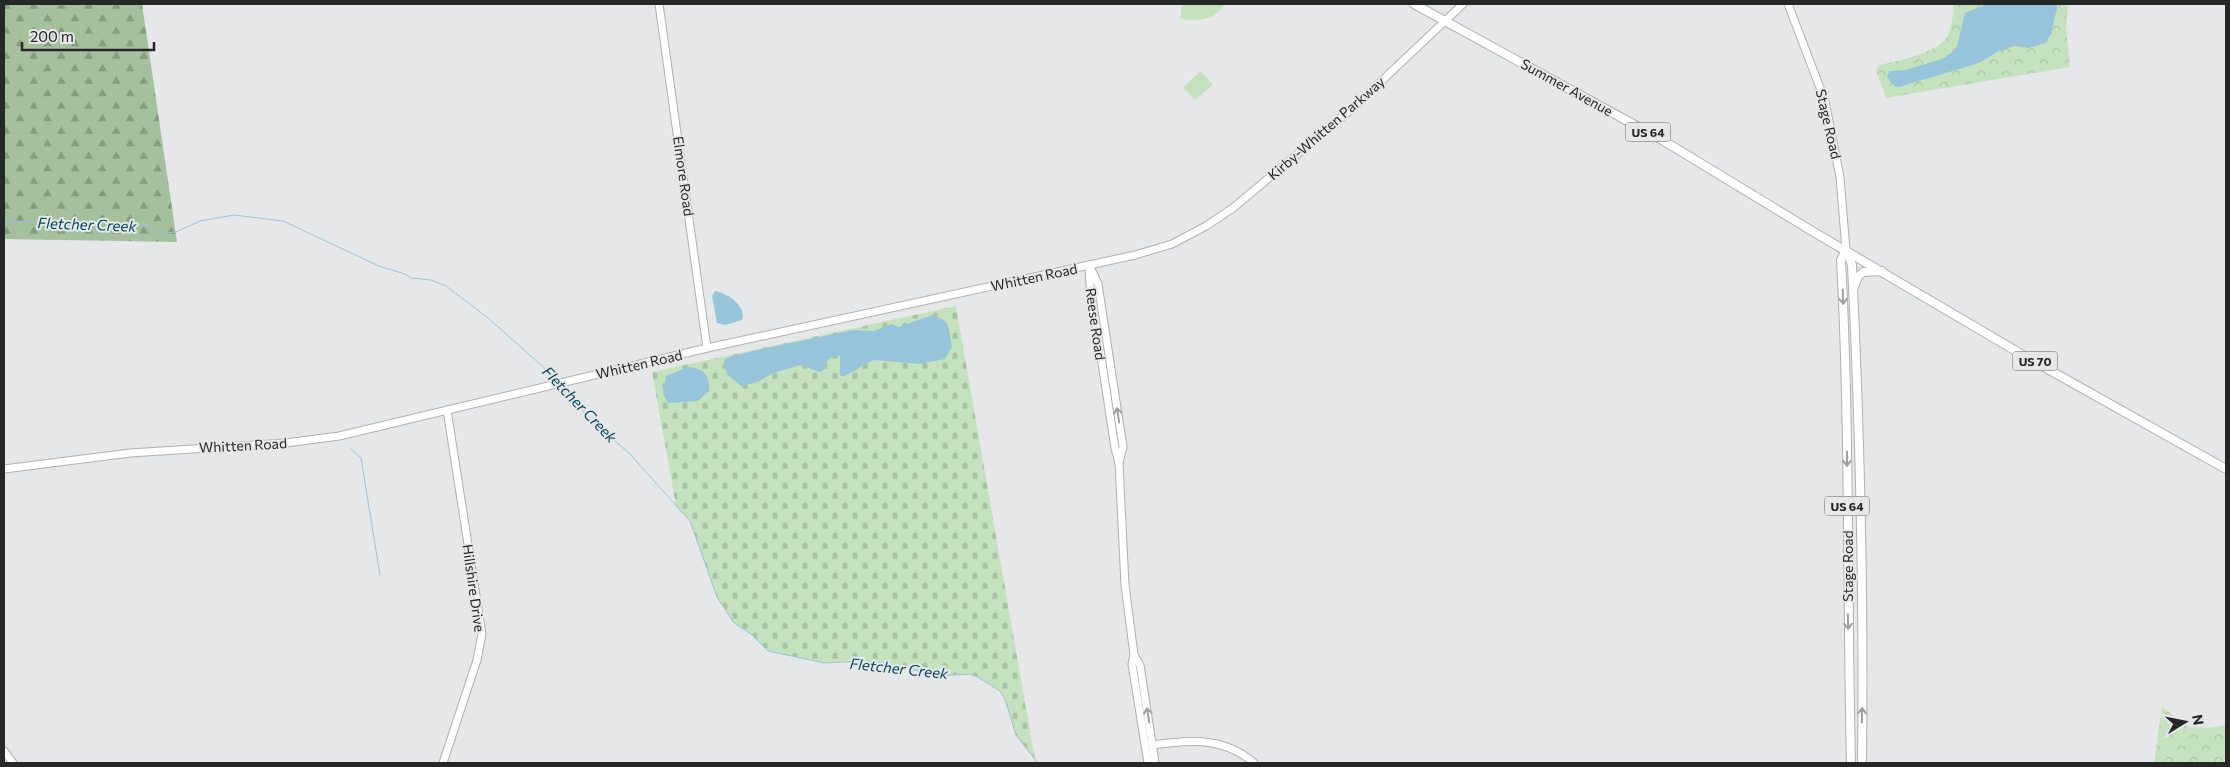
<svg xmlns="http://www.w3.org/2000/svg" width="2230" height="767" font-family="Commissioner,sans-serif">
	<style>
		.green { fill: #c5e2bf }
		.forest { fill: url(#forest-firs) }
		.cemetery { fill: url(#cemetery-stones) }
		.park { fill: url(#park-crowns) }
		.water { fill: #96c5db }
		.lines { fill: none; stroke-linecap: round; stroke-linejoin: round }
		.stream { stroke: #96c5db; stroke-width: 1 }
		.secondary-casing { stroke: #afb0b1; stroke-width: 9 }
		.primary-casing { stroke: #afb0b1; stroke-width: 10 }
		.secondary { stroke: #fff; stroke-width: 7 }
		.primary { stroke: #fff; stroke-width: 8 }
		.oneway { stroke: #9d9e9e }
		.labels { text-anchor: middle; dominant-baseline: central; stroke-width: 4; stroke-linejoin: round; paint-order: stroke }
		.shield { fill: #e6e7e9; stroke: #606161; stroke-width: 1 }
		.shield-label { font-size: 12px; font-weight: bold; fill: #262727 }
		.street-label { font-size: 14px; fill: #262727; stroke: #e6e7e9 }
		.water-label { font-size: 15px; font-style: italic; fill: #07485f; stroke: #e6e7e9 }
	</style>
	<defs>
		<pattern id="forest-firs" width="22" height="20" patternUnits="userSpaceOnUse" patternTransform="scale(1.25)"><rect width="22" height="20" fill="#a4c09d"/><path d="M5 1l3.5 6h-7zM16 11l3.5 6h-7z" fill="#859c80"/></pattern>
		<pattern id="cemetery-stones" width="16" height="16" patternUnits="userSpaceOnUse" patternTransform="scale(1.25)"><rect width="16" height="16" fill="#c5e2bf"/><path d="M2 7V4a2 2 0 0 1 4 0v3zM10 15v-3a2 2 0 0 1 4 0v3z" fill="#a9c2a4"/></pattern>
		<pattern id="park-crowns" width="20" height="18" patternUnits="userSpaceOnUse" patternTransform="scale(1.25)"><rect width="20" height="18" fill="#c5e2bf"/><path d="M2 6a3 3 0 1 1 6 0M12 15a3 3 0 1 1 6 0" fill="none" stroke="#a9c2a4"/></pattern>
	</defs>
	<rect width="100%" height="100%" fill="#e6e7e9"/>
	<g class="green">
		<path d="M 1182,4 L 1225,4 C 1214,21 1198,21 1180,19 Z"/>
		<path d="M 1201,71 L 1213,85 L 1195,100 L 1183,87 Z"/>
	</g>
	<path class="forest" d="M 4,4 L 142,4 L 177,242 L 4,239 Z"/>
	<path class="cemetery" d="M 956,306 L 1035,760 L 1016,735 L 1005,699 L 1000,691 L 978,677 L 969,674 L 938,676 L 889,664 L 864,661 L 825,663 L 768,651 L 751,634 L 734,623 L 717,597 L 690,521 L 676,506 L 652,372 Z"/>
	<g class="park">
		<path d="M 1957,4 L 2068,4 L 2066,28 L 2070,67 L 1886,98 L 1876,70 L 1880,65 C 1899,60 1942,53 1949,33 C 1952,25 1953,15 1954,6 Z"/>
		<path d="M 2162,707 L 2188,727 L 2208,728 L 2226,725 L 2226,763 L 2154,763 Z"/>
	</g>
	<g class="water">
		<path d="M 1987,4 L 2058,4 L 2051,34 L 2045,43 L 2029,48 L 2014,46 L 1997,52 L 1979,63 L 1899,87 L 1894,86 L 1887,77 L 1889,71 L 1905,70 L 1942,59 L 1953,52 L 1957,46 L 1965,13 Z"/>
		<path d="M 715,291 C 727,293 747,306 742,320 L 725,325 L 717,323 L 712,296 Z"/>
		<path d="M 932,315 L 944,320 L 949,329 L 952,347 L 945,359 L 920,364 L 873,360 L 845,376 L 840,376 C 839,369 841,364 840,356 L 837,355 C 828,358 826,362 824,370 L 819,372 L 801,365 L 773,373 L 758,382 L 741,386 L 727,374 L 724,360 C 731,354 743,355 752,351 L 853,330 L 874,331 L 891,324 L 899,327 Z"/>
		<path d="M 688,367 C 704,368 710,375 709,391 L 698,401 L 668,403 L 663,394 L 666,376 Z"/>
	</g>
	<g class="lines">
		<g class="stream">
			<path d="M 4,221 L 137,224 L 150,226 L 164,233 L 176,232 L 200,221 L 234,215 L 283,221 L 379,266 L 405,274 L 411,278 L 431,280 L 446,286 L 488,318 L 559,381"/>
			<path d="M 564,386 L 574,395 L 579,407 L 593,422 L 629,453 L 690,521 L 717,597 L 734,623 L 751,634 L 768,651 L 825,663 L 864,661 L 889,664 L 938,676 L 969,674 L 978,677 L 1000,691 L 1005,699 L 1016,735 L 1038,763"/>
			<path d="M 351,449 L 361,458 L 380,575"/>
		</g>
		<defs>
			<g id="secondary">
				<path d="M 659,4 L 707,348"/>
				<path d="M 1788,4 L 1825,101 L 1840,177 L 1846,250"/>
				<path d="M 1089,265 L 1090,285 L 1115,448 L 1119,463 L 1125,585 L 1134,655 L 1132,664 L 1148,763"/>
				<path d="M 1091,269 L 1098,284 L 1123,447 L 1119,462"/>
				<path d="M 4,469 L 130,453 L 286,443 L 339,436 L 707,348 L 1135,255 L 1172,244 L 1206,226 L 1233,208 L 1355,106 L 1463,4"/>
				<path d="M 1134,655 L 1140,665 L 1155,763"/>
				<path d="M 1145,746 C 1184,740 1222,735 1254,763"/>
				<path d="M 4,751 L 13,763"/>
				<path d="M 443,763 L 477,660 L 482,634 L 447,410"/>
			</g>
			<g id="primary">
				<path d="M 1414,4 L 1664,141 L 1812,231 L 2028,358 L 2226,469"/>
				<path d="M 1846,250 L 1841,260 C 1850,428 1847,596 1851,763"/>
				<path d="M 1846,250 L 1852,265 C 1860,431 1864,597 1862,763"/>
				<path d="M 1854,287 L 1858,277 L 1863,272 L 1882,271"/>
			</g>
		</defs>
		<use href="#secondary" class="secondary-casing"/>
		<use href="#primary" class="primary-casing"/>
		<use href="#secondary" class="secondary"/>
		<use href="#primary" class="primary"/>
	</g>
	<defs><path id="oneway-shaft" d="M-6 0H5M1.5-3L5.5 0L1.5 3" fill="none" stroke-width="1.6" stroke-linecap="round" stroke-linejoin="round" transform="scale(1.25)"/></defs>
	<g class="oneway">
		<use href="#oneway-shaft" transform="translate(1843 297) rotate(88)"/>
		<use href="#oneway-shaft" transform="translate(1118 415) rotate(-99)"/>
		<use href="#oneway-shaft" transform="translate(1847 459) rotate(90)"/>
		<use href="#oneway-shaft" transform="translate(1848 622) rotate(89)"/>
		<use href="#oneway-shaft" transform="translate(1148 715) rotate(-99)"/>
		<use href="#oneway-shaft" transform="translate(1862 715) rotate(-89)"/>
	</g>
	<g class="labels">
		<g class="shield">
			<rect x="1625.5" y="122.5" width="45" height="19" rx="4"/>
			<rect x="2012.5" y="351.5" width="45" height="19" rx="4"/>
			<rect x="1824.5" y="496.5" width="45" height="19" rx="4"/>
		</g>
		<g class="shield-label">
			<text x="1648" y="132">US 64</text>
			<text x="2035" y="361">US 70</text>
			<text x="1847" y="506">US 64</text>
		</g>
		<g class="street-label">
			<text transform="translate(1567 87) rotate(29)">Summer Avenue</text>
			<text transform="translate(1829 124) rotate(77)">Stage Road</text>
			<text transform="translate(1326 128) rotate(-41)">Kirby-Whitten Parkway</text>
			<text transform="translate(684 176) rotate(82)">Elmore Road</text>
			<text transform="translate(1034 277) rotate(-12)">Whitten Road</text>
			<text transform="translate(1096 324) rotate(82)">Reese Road</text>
			<text transform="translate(639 364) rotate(-13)">Whitten Road</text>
			<text transform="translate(243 445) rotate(-3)">Whitten Road</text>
			<text transform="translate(1847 566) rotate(-90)">Stage Road</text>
			<text transform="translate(474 588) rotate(82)">Hillshire Drive</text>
		</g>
		<g class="water-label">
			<text transform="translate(87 224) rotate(2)">Fletcher Creek</text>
			<text transform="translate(580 404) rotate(46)">Fletcher Creek</text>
			<text transform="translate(899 668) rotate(6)">Fletcher Creek</text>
		</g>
	</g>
	<rect width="2230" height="767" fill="none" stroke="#262727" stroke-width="10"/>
	<g transform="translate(2185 722) rotate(80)" stroke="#e6e7e9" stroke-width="4" paint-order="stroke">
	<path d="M0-4L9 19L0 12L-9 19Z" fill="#262727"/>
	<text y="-8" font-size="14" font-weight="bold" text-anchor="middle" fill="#262727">N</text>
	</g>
	<path d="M22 42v8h132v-8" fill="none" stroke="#262727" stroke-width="2.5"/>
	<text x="30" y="42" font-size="15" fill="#262727" stroke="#e6e7e9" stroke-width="4" paint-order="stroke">200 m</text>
</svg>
